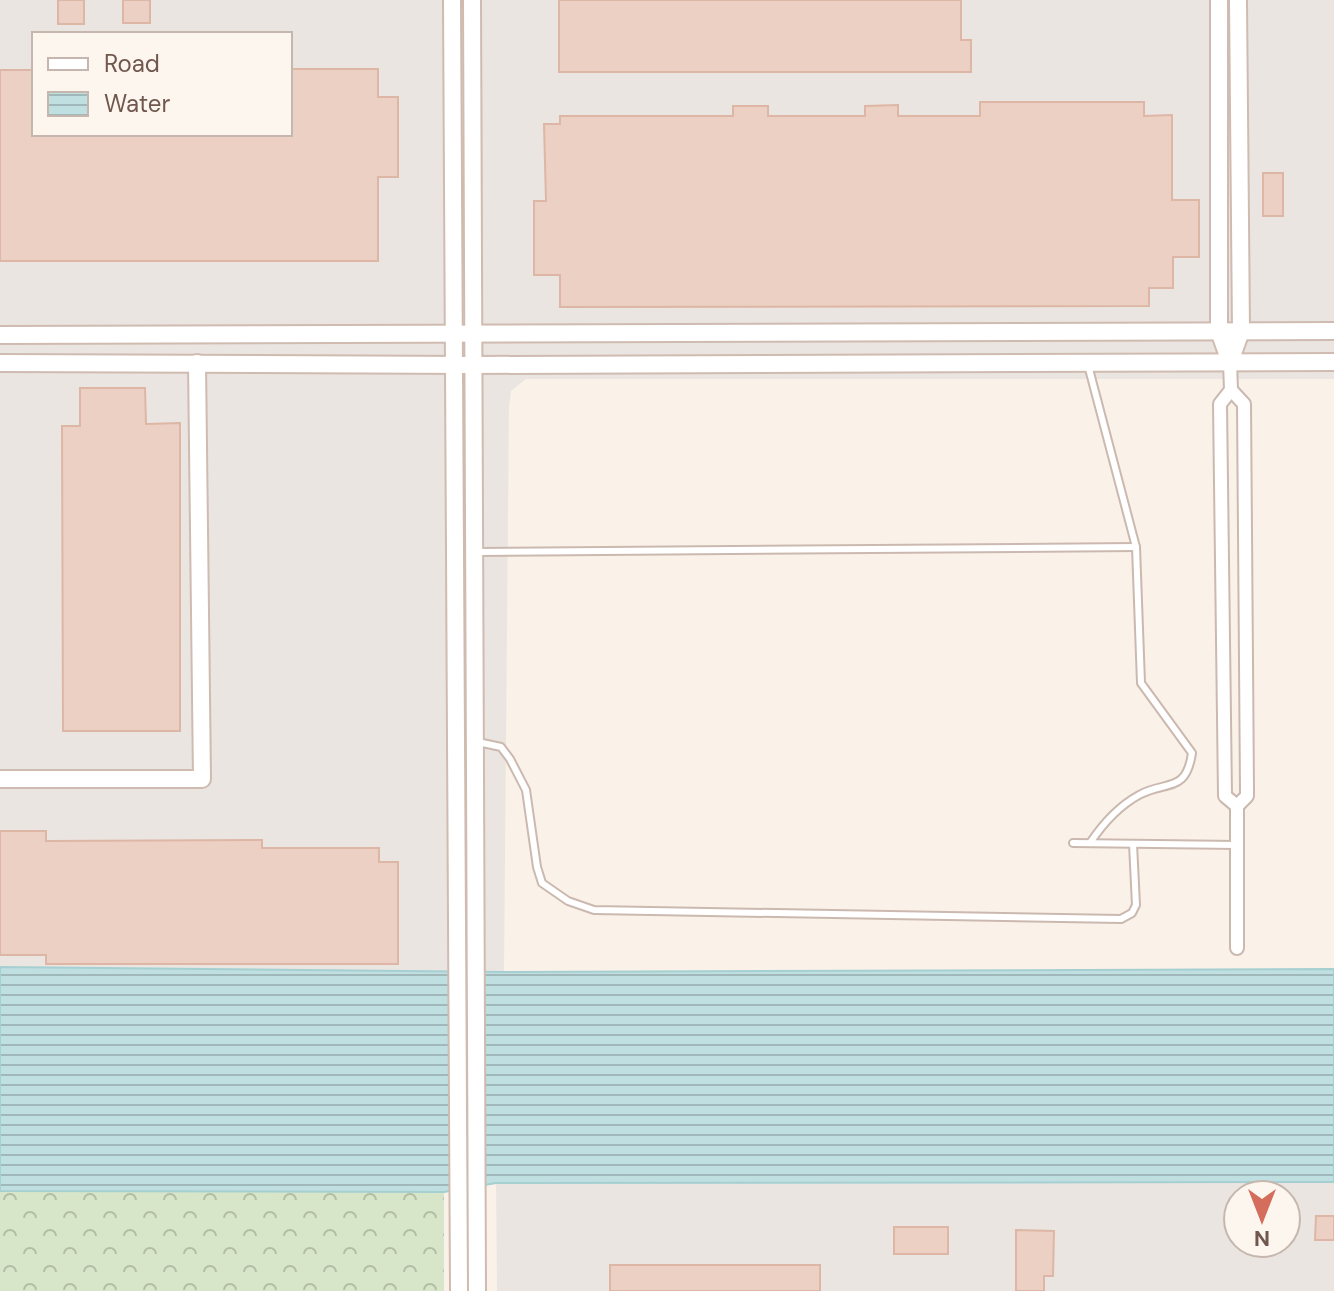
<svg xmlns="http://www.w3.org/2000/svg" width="1334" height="1291" font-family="'DM Sans',sans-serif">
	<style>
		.industrial { fill: #ebe5e1; fill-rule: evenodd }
		.forest { fill: url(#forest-crowns) }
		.water { fill: url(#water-rules); stroke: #a6cfd2; stroke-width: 2 }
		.building { fill: #ecd0c3; stroke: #ddb6a5; stroke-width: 2 }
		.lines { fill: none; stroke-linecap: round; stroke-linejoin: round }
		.lane-casing { stroke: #cbb9b0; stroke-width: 10 }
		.street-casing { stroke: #cbb9b0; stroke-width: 16 }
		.secondary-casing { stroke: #cfbbb0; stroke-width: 20 }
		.lane { stroke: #fff; stroke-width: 6 }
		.street { stroke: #fff; stroke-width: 12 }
		.secondary { stroke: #fff; stroke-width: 16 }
	</style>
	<defs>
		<pattern id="forest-crowns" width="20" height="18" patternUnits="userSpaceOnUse" patternTransform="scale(2)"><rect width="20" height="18" fill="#d7e6c8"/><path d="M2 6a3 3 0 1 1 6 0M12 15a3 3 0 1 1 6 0" fill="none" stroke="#b3bda5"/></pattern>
		<pattern id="water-rules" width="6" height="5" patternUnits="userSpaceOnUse" patternTransform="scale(2)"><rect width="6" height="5" fill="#bfdfe1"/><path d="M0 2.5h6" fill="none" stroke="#a0b8b9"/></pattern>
	</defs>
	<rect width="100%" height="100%" fill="#faf2e8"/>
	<g class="industrial">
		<path d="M 0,0 L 1334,0 L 1334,379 L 526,379 L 511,391 L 509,408 L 504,972 L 0,967 ZM 34,34 L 290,34 L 290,134 L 34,134 Z"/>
		<path d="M 1334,1182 L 1334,1291 L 497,1291 L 496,1183 ZM 1238,1195 L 1286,1195 L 1286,1243 L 1238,1243 Z"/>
	</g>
	<path class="forest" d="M 0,1191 L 444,1192 L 444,1291 L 0,1291 Z"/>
	<path class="water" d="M 0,967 L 504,972 L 1334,969 L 1334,1182 L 496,1183 L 444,1192 L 0,1191 Z"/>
	<g class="building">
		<rect x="58" y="0" width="26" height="24"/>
		<rect x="123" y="0" width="27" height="23"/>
		<path d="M 559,0 L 961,0 L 961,40 L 971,40 L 971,72 L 559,72 Z"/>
		<path d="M 290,69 L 378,69 L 378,97 L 398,97 L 398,177 L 378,177 L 378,261 L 0,261 L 0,70 L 34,70 L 34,134 L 290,134 Z"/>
		<path d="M 980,102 L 1144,102 L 1144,116 L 1172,115 L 1172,200 L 1199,200 L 1199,257 L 1173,257 L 1173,288 L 1149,288 L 1149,306 L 560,307 L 560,275 L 534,275 L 534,201 L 546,201 L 544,124 L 560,124 L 560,116 L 733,116 L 733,106 L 768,106 L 768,116 L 865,116 L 865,106 L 898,105 L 898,116 L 980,116 Z"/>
		<rect x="1263" y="173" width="20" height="43"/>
		<path d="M 80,388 L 145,388 L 146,424 L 180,423 L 180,731 L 63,731 L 62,426 L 80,426 Z"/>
		<path d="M 0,831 L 46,831 L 46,841 L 262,840 L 262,848 L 379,848 L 379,862 L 398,862 L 398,964 L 46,964 L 46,955 L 0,955 Z"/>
		<path d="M 1316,1216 L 1334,1216 L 1334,1240 L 1315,1240 Z"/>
		<rect x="894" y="1227" width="54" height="27"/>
		<path d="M 1016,1230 L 1054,1231 L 1053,1276 L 1044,1276 L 1044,1291 L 1016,1291 Z"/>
		<rect x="610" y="1265" width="210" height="26"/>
	</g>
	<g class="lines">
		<defs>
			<g id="lane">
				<path d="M 1088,365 L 1136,547 L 1141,683 L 1192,753 C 1186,794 1166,780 1139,795 C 1119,806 1102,825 1090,843"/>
				<path d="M 476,552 L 1136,547"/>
				<path d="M 478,742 L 501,747 L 510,759 L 526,790 L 537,867 L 542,883 L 568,901 L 594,910 L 1121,919 L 1132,913 L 1136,905 L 1133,844"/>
				<path d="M 1073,843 L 1237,845"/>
			</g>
			<g id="street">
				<path d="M 1230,362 L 1231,390 L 1244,404 L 1247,791 L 1247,796 L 1237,806 L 1237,948"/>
				<path d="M 1231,390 L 1220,404 L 1225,796 L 1237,806"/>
			</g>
			<g id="secondary">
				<path d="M 452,0 L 459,1291"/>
				<path d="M 472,0 L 477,1291"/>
				<path d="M 1219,0 L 1219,331 L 1230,362"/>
				<path d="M 0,335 L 1334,331"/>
				<path d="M 1230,362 L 1241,331 L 1238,0"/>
				<path d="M 0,363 L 473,365 L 1334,362"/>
				<path d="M 0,779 L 202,779 L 197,363"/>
			</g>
		</defs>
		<use href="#lane" class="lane-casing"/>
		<use href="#street" class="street-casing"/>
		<use href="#secondary" class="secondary-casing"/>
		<use href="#lane" class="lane"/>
		<use href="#street" class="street"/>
		<use href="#secondary" class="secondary"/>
	</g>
	<rect x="32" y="32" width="260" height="104" fill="#fdf6ee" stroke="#c5b7ae" stroke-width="2"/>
	<rect x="48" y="58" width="40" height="12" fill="#ffffff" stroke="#c5b7ae" stroke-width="2"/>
	<text x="104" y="72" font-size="24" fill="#71584f">Road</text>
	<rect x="48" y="92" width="40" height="24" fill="url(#water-rules)" stroke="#c5b7ae" stroke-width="2"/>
	<text x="104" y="112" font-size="24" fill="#71584f">Water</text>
	<g transform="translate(1262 1219) rotate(180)"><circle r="38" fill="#fdf6ee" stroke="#c5b7ae" stroke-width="2"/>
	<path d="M0-6L14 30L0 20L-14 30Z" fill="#d56d5c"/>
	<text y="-12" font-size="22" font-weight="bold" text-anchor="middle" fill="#71584f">N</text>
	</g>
</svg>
